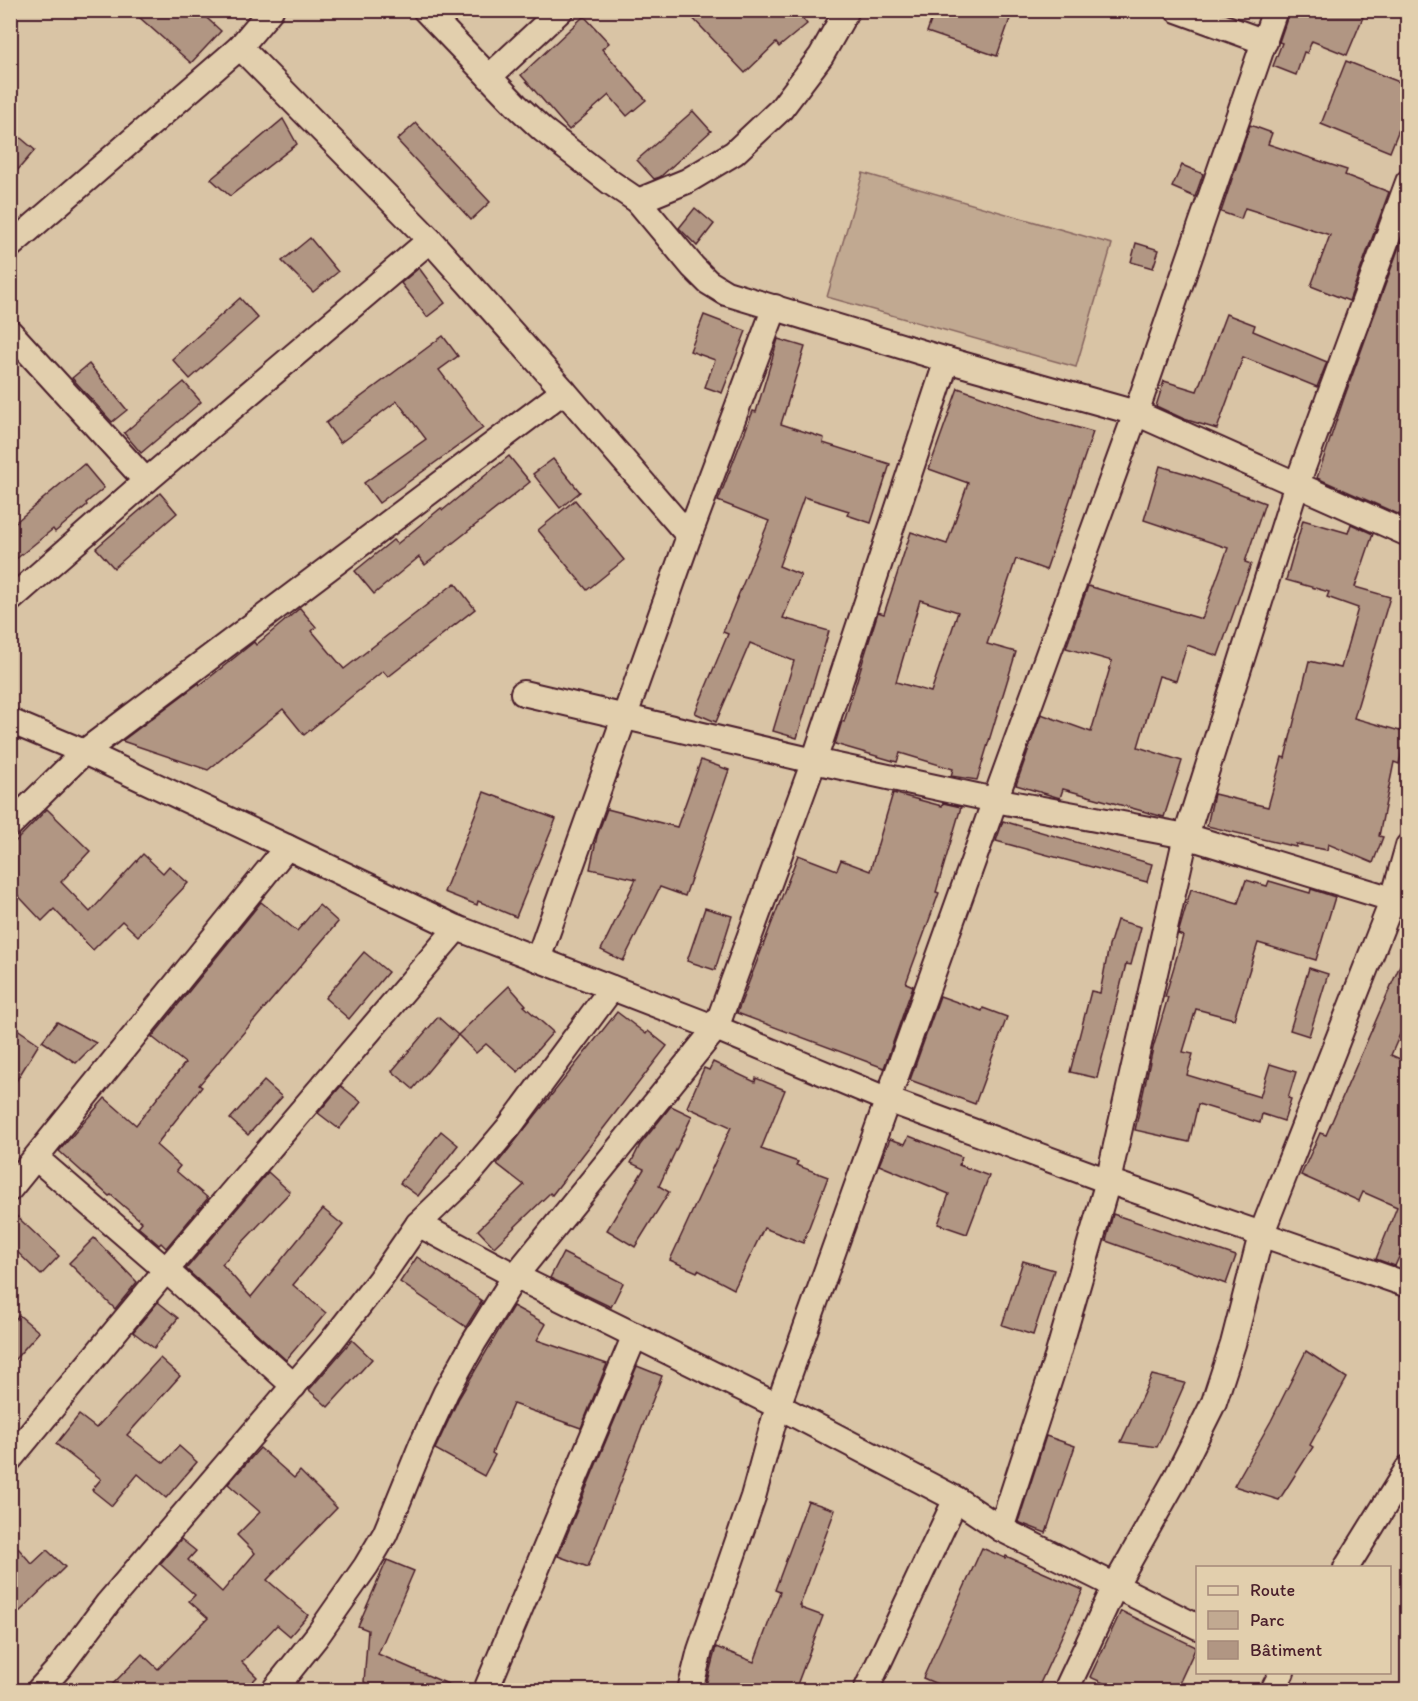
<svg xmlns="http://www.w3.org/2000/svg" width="1418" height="1701" font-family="Itim,sans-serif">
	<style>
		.green { fill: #c1a991; stroke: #86645e; stroke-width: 1.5 }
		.building { fill: #b19683; stroke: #4a1f2b; stroke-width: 1.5; fill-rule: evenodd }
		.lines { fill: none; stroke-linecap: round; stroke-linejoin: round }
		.street-casing { stroke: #4a1f2b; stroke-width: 28 }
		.street { stroke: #e2cfad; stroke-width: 24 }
	</style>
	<rect width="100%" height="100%" fill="#d9c4a5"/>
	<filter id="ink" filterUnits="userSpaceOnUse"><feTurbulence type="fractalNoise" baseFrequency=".0167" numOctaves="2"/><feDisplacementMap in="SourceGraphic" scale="12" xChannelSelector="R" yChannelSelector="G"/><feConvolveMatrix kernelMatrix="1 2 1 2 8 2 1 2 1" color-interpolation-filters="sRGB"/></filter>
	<g filter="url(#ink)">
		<path class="green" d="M 863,173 L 1112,244 L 1076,367 L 827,297 Z"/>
		<g class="building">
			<path d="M 131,10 L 198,10 L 221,31 L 191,63 Z"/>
			<path d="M 685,10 L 796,10 L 807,24 L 779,47 L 776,43 L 745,73 Z"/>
			<path d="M 935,10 L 1013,10 L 997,56 L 927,32 Z"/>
			<path d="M 1290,10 L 1366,10 L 1347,55 L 1312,41 L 1307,53 L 1304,52 L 1296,75 L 1273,66 L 1282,43 L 1279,42 Z"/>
			<path d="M 584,16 L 609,43 L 602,49 L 646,100 L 627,116 L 609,95 L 569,130 L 521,75 Z"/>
			<path d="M 1346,61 L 1407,85 L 1407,109 L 1390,152 L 1321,124 Z"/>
			<path d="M 693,111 L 711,131 L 660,177 L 654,179 L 637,160 Z"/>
			<path d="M 283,119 L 297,144 L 230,196 L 211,179 Z"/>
			<path d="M 416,123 L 490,202 L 471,220 L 397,140 Z"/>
			<path d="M 1250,125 L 1272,133 L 1268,144 L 1347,170 L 1345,175 L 1389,192 L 1349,301 L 1311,286 L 1330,235 L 1245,208 L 1241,219 L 1221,212 Z"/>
			<path d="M 10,129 L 35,150 L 10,179 Z"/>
			<path d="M 1182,165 L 1203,174 L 1195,197 L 1172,187 Z"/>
			<path d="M 695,208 L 714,224 L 697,246 L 679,228 Z"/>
			<path d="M 1407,225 L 1407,518 L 1317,478 L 1344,398 Z"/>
			<path d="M 310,238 L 338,272 L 313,292 L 282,261 Z"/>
			<path d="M 1136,243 L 1159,250 L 1153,268 L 1131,262 Z"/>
			<path d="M 419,268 L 445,303 L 427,317 L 401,283 Z"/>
			<path d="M 240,298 L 258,318 L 190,379 L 172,359 Z"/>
			<path d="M 1226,314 L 1255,325 L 1253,331 L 1327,362 L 1317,387 L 1243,357 L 1217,429 L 1184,419 L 1156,406 L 1164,381 L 1197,391 Z"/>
			<path d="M 704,315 L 746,331 L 722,393 L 705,387 L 715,360 L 690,351 Z"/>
			<path d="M 443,336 L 458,356 L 439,370 L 483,428 L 379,503 L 364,483 L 426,439 L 397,401 L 340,443 L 326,423 Z"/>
			<path d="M 778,339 L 805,347 L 781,424 L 824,438 L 823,443 L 890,464 L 871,523 L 847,515 L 849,511 L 804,497 L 779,566 L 801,575 L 783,618 L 829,631 L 797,738 L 773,731 L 794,661 L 750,643 L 716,722 L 695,713 L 728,634 L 723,632 L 769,521 L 718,501 L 753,411 L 756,412 Z"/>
			<path d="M 89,364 L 127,410 L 112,422 L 72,378 Z"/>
			<path d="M 184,382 L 201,402 L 141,453 L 124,433 Z"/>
			<path d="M 958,388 L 1040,417 L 1093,432 L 1046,570 L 1016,559 L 987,644 L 1016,652 L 977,780 L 951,776 L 953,769 L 900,753 L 897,762 L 835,744 L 842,721 L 844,722 L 878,612 L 884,614 L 911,532 L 947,544 L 968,483 L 929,469 ZM 920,600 L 958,612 L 931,692 L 896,682 Z"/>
			<path d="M 509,456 L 530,482 L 425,565 L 419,557 L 374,594 L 355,571 L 393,540 L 397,544 L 441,508 L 443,510 Z"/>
			<path d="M 553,459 L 580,492 L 560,508 L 533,474 Z"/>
			<path d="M 84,464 L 104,488 L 86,503 L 87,505 L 55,532 L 53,529 L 10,564 L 10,527 Z"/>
			<path d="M 1160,466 L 1191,475 L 1265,503 L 1245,562 L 1251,564 L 1218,656 L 1187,645 L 1176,681 L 1159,676 L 1138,747 L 1182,761 L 1164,817 L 1063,789 L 1060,798 L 1016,785 L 1041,714 L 1091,732 L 1112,661 L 1066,648 L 1088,586 L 1202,619 L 1228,548 L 1144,520 Z"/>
			<path d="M 160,493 L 177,513 L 114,568 L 96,548 Z"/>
			<path d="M 575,500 L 624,560 L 587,590 L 538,530 Z"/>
			<path d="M 1303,520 L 1348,533 L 1351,524 L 1373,534 L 1355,587 L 1390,597 L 1354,718 L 1407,733 L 1399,764 L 1394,762 L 1379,836 L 1383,837 L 1373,863 L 1328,844 L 1327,850 L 1296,844 L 1296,847 L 1207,826 L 1214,794 L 1268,807 L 1282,757 L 1285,758 L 1309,661 L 1341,668 L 1358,608 L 1327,597 L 1329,592 L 1286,580 Z"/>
			<path d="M 455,583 L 475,609 L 388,677 L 383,671 L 304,735 L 283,709 L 208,770 L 122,741 L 199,683 L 200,685 L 254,642 L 256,645 L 300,608 L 316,627 L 312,631 L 344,669 Z"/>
			<path d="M 701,760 L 729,770 L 685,896 L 660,887 L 623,961 L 601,950 L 636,879 L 590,869 L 597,836 L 607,809 L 677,827 Z"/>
			<path d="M 484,792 L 556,819 L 516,917 L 478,901 L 477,905 L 444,892 Z"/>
			<path d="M 893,793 L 942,806 L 943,803 L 961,807 L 936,892 L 939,893 L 906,983 L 913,986 L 884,1068 L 737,1013 L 798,855 L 837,870 L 841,860 L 870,871 Z"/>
			<path d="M 47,809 L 90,851 L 61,882 L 90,912 L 143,854 L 163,873 L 169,866 L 188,883 L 138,936 L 122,921 L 93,950 L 54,909 L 42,921 L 10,887 L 10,847 Z"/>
			<path d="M 1003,821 L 1152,864 L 1147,882 L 996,841 Z"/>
			<path d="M 1246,880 L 1267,886 L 1269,881 L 1310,893 L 1311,889 L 1335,897 L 1316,960 L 1258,943 L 1234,1019 L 1196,1009 L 1183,1052 L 1193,1054 L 1187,1075 L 1260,1097 L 1270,1064 L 1296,1072 L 1288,1098 L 1291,1099 L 1284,1121 L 1262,1114 L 1260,1123 L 1198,1104 L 1189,1142 L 1135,1130 L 1153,1048 L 1168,997 L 1165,997 L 1183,936 L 1178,934 L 1191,889 L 1238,903 Z"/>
			<path d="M 261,902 L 297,931 L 319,905 L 338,922 L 199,1085 L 202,1087 L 156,1145 L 180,1166 L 176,1171 L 208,1198 L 166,1248 L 161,1243 L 159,1245 L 138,1227 L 142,1222 L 111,1195 L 109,1196 L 59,1151 L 105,1098 L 136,1125 L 185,1063 L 152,1037 Z"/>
			<path d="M 705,908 L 732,916 L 715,970 L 687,961 Z"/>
			<path d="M 1117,920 L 1141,927 L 1131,965 L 1126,964 L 1097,1078 L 1070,1072 L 1091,991 L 1100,993 L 1109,946 Z"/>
			<path d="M 1407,949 L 1407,1018 L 1391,1055 L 1407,1062 L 1407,1239 L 1395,1266 L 1376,1259 L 1397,1207 L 1363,1192 L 1359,1201 L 1301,1175 L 1320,1133 L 1326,1135 Z"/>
			<path d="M 364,952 L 388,972 L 349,1019 L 325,998 Z"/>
			<path d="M 1309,968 L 1328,974 L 1309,1036 L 1290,1030 Z"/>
			<path d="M 509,986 L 526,1005 L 524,1006 L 553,1032 L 518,1072 L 486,1044 L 476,1053 L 458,1035 Z"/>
			<path d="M 940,996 L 982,1011 L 983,1008 L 1007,1017 L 975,1104 L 910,1080 Z"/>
			<path d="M 617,1012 L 646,1034 L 648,1031 L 667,1046 L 552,1195 L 550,1193 L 494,1247 L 478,1230 L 524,1185 L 497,1164 Z"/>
			<path d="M 438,1017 L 458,1035 L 413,1089 L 392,1071 Z"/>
			<path d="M 57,1022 L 96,1043 L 76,1063 L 42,1041 Z"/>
			<path d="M 10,1024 L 39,1044 L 10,1091 Z"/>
			<path d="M 713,1062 L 755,1082 L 756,1078 L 785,1090 L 761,1149 L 798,1162 L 796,1165 L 828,1177 L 803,1243 L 764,1228 L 734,1289 L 698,1270 L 697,1272 L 670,1260 L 731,1127 L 687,1107 L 704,1068 L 709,1070 Z"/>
			<path d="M 264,1081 L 282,1097 L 248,1135 L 230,1119 Z"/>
			<path d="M 341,1086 L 361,1102 L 339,1129 L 318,1113 Z"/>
			<path d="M 671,1106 L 692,1116 L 659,1186 L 669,1192 L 635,1247 L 607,1230 L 644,1169 L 631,1163 L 640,1145 Z"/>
			<path d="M 441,1131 L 458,1145 L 418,1196 L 400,1183 Z"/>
			<path d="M 909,1136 L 962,1157 L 959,1165 L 989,1176 L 967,1234 L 938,1224 L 949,1194 L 879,1165 L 890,1139 L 905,1144 Z"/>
			<path d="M 268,1172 L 290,1192 L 222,1264 L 251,1297 L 323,1209 L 343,1225 L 293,1285 L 326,1313 L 286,1360 L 186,1269 Z"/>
			<path d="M 10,1210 L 59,1256 L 41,1275 L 10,1245 Z"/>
			<path d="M 1113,1214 L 1236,1256 L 1226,1284 L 1106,1241 Z"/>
			<path d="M 94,1238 L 137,1282 L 115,1309 L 69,1263 Z"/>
			<path d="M 563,1253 L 623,1283 L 611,1307 L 550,1278 Z"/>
			<path d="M 417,1257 L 482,1301 L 466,1327 L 400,1282 Z"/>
			<path d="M 1023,1261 L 1054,1270 L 1033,1335 L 1002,1325 Z"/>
			<path d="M 158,1302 L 178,1318 L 154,1348 L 133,1332 Z"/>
			<path d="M 513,1306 L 546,1324 L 537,1340 L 607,1364 L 581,1428 L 513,1404 L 492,1453 L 495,1455 L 484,1476 L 435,1449 L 459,1398 Z"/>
			<path d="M 19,1315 L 39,1332 L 10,1365 L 10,1325 Z"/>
			<path d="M 352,1340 L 372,1359 L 328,1407 L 309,1390 Z"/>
			<path d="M 1306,1351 L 1347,1378 L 1310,1445 L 1313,1447 L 1279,1500 L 1234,1486 L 1271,1421 Z"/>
			<path d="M 160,1358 L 180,1376 L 127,1435 L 164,1463 L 179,1446 L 197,1462 L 166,1498 L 138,1474 L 112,1506 L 92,1490 L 101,1479 L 56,1444 L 79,1415 L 96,1428 Z"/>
			<path d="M 637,1366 L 662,1376 L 588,1567 L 558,1556 Z"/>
			<path d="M 1152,1375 L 1185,1383 L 1157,1447 L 1121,1442 Z"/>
			<path d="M 1046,1436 L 1075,1446 L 1046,1533 L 1018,1522 Z"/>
			<path d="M 260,1448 L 294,1478 L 300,1471 L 337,1508 L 267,1580 L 308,1615 L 290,1636 L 277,1625 L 242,1662 L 257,1677 L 244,1690 L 107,1690 L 142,1654 L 158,1669 L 208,1618 L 189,1601 L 195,1595 L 160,1564 L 181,1539 L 196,1551 L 188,1560 L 222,1592 L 255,1553 L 237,1535 L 260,1512 L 228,1484 Z"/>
			<path d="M 808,1501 L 835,1510 L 800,1605 L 801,1605 L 801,1608 L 823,1616 L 795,1690 L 705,1689 L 716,1647 L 754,1662 L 780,1592 L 775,1590 Z"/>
			<path d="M 10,1539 L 32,1564 L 47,1550 L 65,1567 L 10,1621 Z"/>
			<path d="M 982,1548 L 1005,1558 L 1006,1556 L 1083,1590 L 1037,1690 L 951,1690 L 923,1678 Z"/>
			<path d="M 387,1560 L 414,1571 L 378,1654 L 462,1690 L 379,1690 L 364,1682 L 368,1630 L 358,1626 Z"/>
			<path d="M 1121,1611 L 1196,1647 L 1176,1690 L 1119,1690 L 1090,1677 Z"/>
		</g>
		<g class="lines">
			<defs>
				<g id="street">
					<path d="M 425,10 L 516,105 L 543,130 L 610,182 L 638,201 L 693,267 L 708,282 L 726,293 L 947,360 L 1136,413 L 1408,534"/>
					<path d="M 1177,10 L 1265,42"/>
					<path d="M 240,47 L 430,240 L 564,391 L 689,536"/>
					<path d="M 489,77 L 561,10"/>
					<path d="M 638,201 L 687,181 L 734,153 L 781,109 L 821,56 L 847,10"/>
					<path d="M 10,246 L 240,47 L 271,10"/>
					<path d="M 10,332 L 146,481"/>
					<path d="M 10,600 L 146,481 L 430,240"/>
					<path d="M 523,693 L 814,761 L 995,800 L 1186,836 L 1408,904"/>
					<path d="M 10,721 L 84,752 L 287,847 L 457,928 L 716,1028 L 888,1100 L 1108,1181 L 1408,1285"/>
					<path d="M 10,825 L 84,752 L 564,391"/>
					<path d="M 538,959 L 689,536 L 775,307"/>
					<path d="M 36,1158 L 166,1270 L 294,1386"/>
					<path d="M 10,1189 L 287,847"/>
					<path d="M 418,1224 L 515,1276 L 778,1406 L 956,1499 L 1001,1529 L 1198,1627"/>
					<path d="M 10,1459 L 166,1270 L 457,928"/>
					<path d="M 1001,1529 L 1057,1357 L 1108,1181 L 1186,836 L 1297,484 L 1408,182"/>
					<path d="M 1346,1568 L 1408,1468"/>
					<path d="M 39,1690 L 60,1667 L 108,1603 L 331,1342 L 380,1279 L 418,1224 L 465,1179 L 509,1127 L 612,988"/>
					<path d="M 274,1690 L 317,1636 L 366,1566 L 385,1534 L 421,1446 L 446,1392 L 474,1342 L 515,1276 L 716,1028 L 814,761 L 947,360"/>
					<path d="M 486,1690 L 635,1335"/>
					<path d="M 690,1690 L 700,1650 L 753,1497 L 778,1406 L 995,800 L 1136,413 L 1275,10"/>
					<path d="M 866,1690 L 956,1499"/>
					<path d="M 1066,1690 L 1115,1586 L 1176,1478 L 1214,1402 L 1233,1344 L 1261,1235 L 1393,899 L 1408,846"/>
					<path d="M 1273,1690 L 1282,1672"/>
				</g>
			</defs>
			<use href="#street" class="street-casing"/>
			<use href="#street" class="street"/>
		</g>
	</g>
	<rect width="1418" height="1701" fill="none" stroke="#e2cfad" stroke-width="36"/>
	<rect x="18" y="18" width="1382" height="1665" fill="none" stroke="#4a1f2b" stroke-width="2" filter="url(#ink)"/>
	<rect x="1196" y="1566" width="195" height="108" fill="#e2cfad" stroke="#a58979" stroke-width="1.5"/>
	<rect x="1208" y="1586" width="30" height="9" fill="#e2cfad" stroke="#a58979" stroke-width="1.5"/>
	<text x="1250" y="1596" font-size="18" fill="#4a1f2b">Route</text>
	<rect x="1208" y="1611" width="30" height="18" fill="#c1a991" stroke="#a58979" stroke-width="1.5"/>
	<text x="1250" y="1626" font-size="18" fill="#4a1f2b">Parc</text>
	<rect x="1208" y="1641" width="30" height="18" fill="#b19683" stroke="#a58979" stroke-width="1.5"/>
	<text x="1250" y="1656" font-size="18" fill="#4a1f2b">Bâtiment</text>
</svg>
